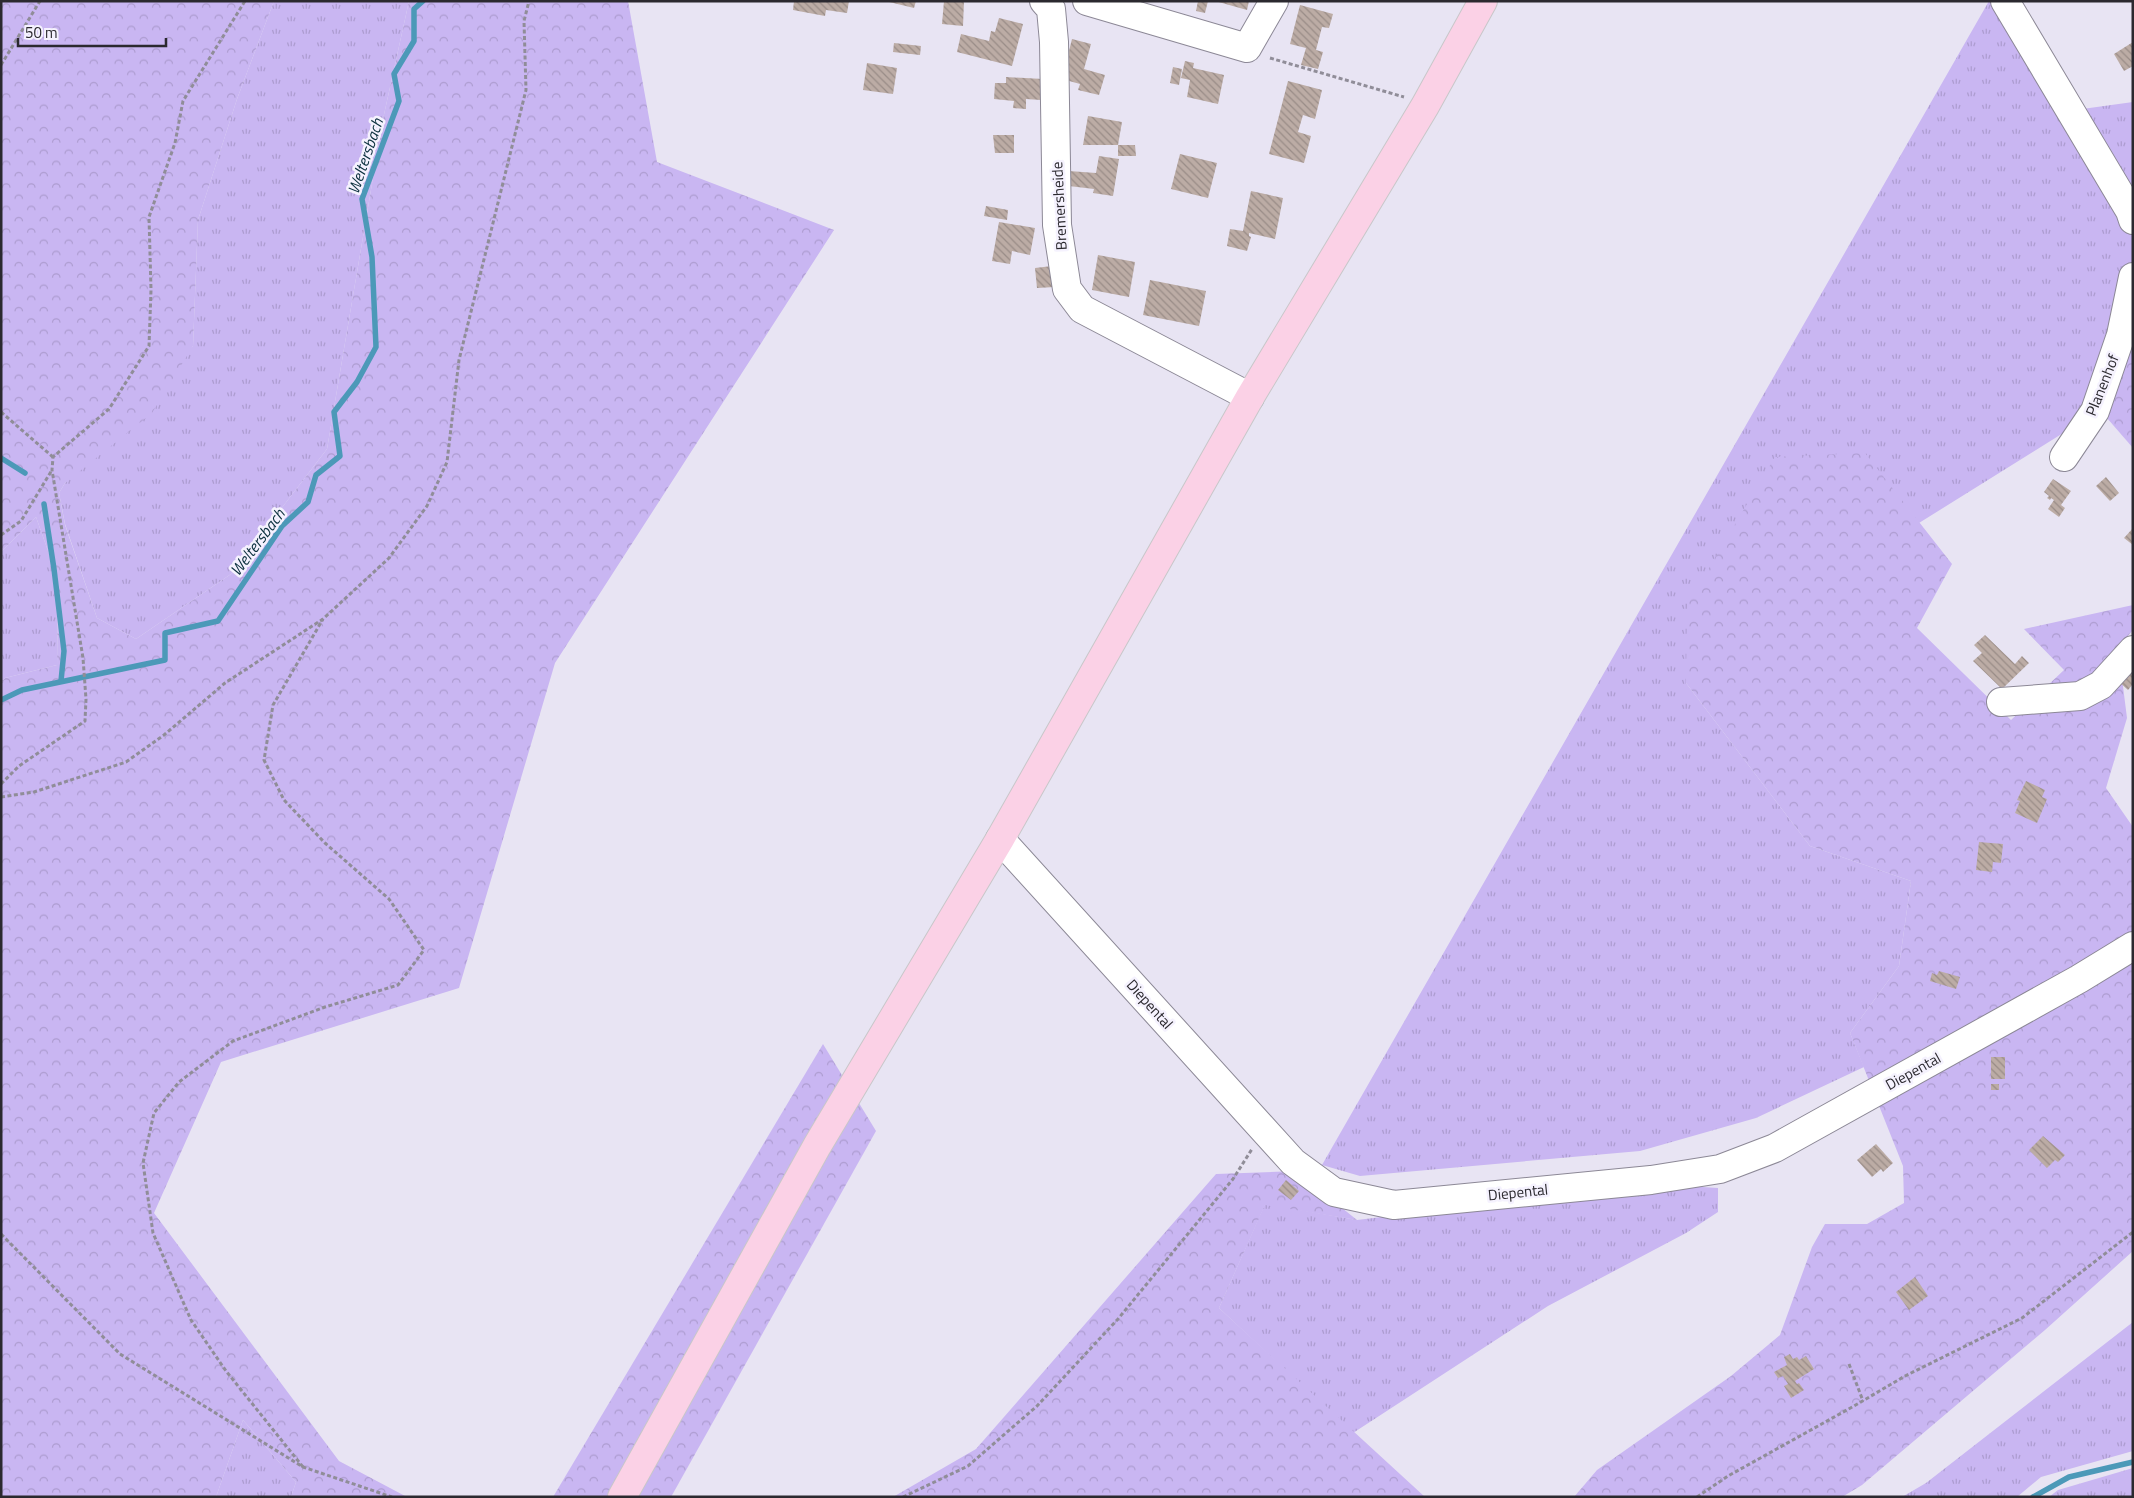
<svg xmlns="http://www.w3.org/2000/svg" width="2134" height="1498" font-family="'Titillium Web',sans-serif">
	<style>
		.grass { fill: url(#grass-tufts) }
		.forest { fill: url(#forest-crowns) }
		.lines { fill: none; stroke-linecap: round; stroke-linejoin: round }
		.stream { stroke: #4c99b8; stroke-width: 5.5 }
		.building { fill: url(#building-back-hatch) }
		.minor-casing { stroke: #8c8896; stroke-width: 30 }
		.major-casing { stroke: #c8c7c9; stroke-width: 30 }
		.path { stroke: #908d98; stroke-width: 3; stroke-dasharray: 4 2.5; stroke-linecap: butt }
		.minor { stroke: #fff; stroke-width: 28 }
		.major { stroke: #fbd1e6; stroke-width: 28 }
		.labels { text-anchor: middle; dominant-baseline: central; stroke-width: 5; stroke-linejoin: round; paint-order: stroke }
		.street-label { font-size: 15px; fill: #2b292f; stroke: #f5f2fe }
		.water-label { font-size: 16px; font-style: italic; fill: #092e3c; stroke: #f5f2fe }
	</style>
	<defs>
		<pattern id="grass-tufts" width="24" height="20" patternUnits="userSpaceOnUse" patternTransform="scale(1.25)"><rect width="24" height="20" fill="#c9b6f2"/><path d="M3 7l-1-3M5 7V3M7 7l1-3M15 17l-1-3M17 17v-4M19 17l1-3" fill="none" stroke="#ad9cd0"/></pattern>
		<pattern id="forest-crowns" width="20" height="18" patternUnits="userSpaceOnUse" patternTransform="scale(1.25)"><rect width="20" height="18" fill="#c9b6f2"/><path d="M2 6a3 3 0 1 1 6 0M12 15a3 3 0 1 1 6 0" fill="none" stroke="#ad9cd0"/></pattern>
		<pattern id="building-back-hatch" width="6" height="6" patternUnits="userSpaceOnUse" patternTransform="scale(1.25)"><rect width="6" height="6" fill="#bcaca5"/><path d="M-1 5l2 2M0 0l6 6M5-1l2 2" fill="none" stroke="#998c87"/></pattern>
	</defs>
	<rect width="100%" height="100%" fill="#e8e4f3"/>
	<g class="grass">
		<path d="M 274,1 L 409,1 L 383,119 L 327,449 L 231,574 L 136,639 L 97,618 L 65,524 L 59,493 L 65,483 L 193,346 L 198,220 L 237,99 Z"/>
		<path d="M 1989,1 L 1993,1 L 2075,110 L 2133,102 L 2133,274 L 2100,410 L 1919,523 L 1864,453 L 1686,683 L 1810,846 L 1911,881 L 1899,966 L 1850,1033 L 1864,1067 L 1756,1118 L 1640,1151 L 1360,1176 L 1322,1165 Z"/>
		<path d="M 36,517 L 58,579 L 57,665 L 5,678 L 1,683 L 1,552 Z"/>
		<path d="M 1655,1184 L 1718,1188 L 1718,1212 L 1686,1233 L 1548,1306 L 1353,1433 L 1219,1308 L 1265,1204 L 1357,1220 Z"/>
		<path d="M 2133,1322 L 2133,1451 L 2041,1477 L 2017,1497 L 1902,1497 L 1926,1483 Z"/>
		<path d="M 243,1420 L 296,1482 L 291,1497 L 216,1497 Z"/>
		<path d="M 2133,1468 L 2133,1497 L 2049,1497 L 2058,1490 Z"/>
	</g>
	<g class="forest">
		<path d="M 1,1 L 274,1 L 237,99 L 198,220 L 193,346 L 152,413 L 65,483 L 59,493 L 65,525 L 97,618 L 136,639 L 231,574 L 327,449 L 383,119 L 409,1 L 628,1 L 657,162 L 834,230 L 555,663 L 459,988 L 221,1062 L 154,1213 L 339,1461 L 407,1497 L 291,1497 L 296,1482 L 243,1420 L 216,1497 L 1,1497 L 1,683 L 5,678 L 57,665 L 58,579 L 36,517 L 1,552 Z"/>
		<path d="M 2133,274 L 2133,448 L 2100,410 Z"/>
		<path d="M 1865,453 L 1952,564 L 1917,628 L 2011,720 L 2064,670 L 2024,629 L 2133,605 L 2133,630 L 2118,647 L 2127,718 L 2106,788 L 2133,827 L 2133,1251 L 2045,1330 L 1862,1485 L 1842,1497 L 1574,1497 L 1597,1470 L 1731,1376 L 1780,1335 L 1812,1247 L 1825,1224 L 1867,1224 L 1904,1203 L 1903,1166 L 1850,1033 L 1899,966 L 1911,881 L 1810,846 L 1686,683 L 1687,605 L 1775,457 Z"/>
		<path d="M 823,1044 L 876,1131 L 671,1497 L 553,1497 Z"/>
		<path d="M 1296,1171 L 1357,1220 L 1265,1205 L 1219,1308 L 1425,1497 L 893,1497 L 976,1449 L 1216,1174 Z"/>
	</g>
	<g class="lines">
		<g class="stream">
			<path d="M 1,458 L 25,473"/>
			<path d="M 44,504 L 54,569 L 64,651 L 61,681"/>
			<path d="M 1,700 L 22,690 L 165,660 L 165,633 L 218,621 L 282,526 L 308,502 L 316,475 L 340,456 L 334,412 L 357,382 L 376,347 L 372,257 L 362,199 L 399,101 L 394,74 L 414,41 L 414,9 L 423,1"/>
			<path d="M 2033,1497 L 2069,1477 L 2133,1462"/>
		</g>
	</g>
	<g class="building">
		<path d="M 794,1 L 849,1 L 847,13 L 826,10 L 825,16 L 793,10 Z"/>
		<path d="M 885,1 L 916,1 L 914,8 Z"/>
		<path d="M 944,1 L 964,1 L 963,26 L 942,24 Z"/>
		<path d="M 1198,1 L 1208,1 L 1205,13 L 1196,11 Z"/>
		<path d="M 1215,1 L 1249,1 L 1247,10 Z"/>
		<path d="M 1300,5 L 1333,14 L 1329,28 L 1322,27 L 1316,50 L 1323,52 L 1318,69 L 1301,65 L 1306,48 L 1290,44 Z"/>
		<path d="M 999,18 L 1023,24 L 1012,66 L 957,52 L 961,34 L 989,41 L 991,31 L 995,32 Z"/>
		<path d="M 1072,39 L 1091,44 L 1084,69 L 1105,75 L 1099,95 L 1078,90 L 1080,84 L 1062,79 Z"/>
		<path d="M 2133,42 L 2133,66 L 2124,71 L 2114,54 Z"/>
		<path d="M 894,43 L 921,46 L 920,55 L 893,52 Z"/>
		<path d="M 1185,61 L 1194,63 L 1193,68 L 1224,75 L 1218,104 L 1187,97 L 1190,80 L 1181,78 Z"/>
		<path d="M 867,63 L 897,68 L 893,94 L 863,90 Z"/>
		<path d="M 1173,67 L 1182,69 L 1179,85 L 1170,83 Z"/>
		<path d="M 1006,77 L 1043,79 L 1041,100 L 1026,99 L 1026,109 L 1013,108 L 1014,101 L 994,99 L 995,83 L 1006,83 Z"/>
		<path d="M 1288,81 L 1322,90 L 1315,119 L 1303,115 L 1298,132 L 1311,136 L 1304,163 L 1269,154 Z"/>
		<path d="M 1088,116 L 1122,122 L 1118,145 L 1083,145 Z"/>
		<path d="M 993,135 L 1014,135 L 1014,153 L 995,153 Z"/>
		<path d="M 1118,145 L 1135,145 L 1136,156 L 1118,156 Z"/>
		<path d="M 1180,154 L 1217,163 L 1208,198 L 1171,189 Z"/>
		<path d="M 1099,156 L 1119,159 L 1113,196 L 1093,193 L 1094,189 L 1069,186 L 1069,171 L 1096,173 Z"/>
		<path d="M 1251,191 L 1283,198 L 1275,239 L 1249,233 L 1249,236 L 1251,237 L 1247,251 L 1227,246 L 1230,229 L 1243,231 Z"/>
		<path d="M 986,206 L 1008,210 L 1007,220 L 984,216 Z"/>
		<path d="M 999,222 L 1035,228 L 1030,255 L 1012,251 L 1010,264 L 992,261 Z"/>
		<path d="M 1098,255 L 1135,262 L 1129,297 L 1092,290 Z"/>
		<path d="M 1052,266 L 1055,287 L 1037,288 L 1035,268 Z"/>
		<path d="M 1150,280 L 1206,291 L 1199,326 L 1143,315 Z"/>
		<path d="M 2106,477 L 2119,493 L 2110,501 L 2096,486 Z"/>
		<path d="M 2053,479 L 2071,491 L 2061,505 L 2065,508 L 2059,517 L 2048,509 L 2054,500 L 2051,498 L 2050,500 L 2047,498 L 2049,496 L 2044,492 Z"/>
		<path d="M 2133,528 L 2133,545 L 2124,538 Z"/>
		<path d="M 1985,635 L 2015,664 L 2022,656 L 2029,663 L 2002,689 L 1973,661 L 1982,653 L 1974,645 Z"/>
		<path d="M 2133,662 L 2133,684 L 2128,690 L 2118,681 Z"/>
		<path d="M 2026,781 L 2045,790 L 2042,797 L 2047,799 L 2037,823 L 2015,813 L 2020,801 L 2017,800 Z"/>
		<path d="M 1979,842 L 2003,844 L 2001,863 L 1993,862 L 1992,872 L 1976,870 Z"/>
		<path d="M 1939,971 L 1960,977 L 1956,989 L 1930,981 L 1932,973 L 1937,975 Z"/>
		<rect x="1991" y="1057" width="14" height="22"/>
		<rect x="1991" y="1084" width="8" height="6"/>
		<path d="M 2043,1136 L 2065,1155 L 2058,1162 L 2055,1160 L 2047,1168 L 2029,1150 Z"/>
		<path d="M 1876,1144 L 1893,1163 L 1883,1172 L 1881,1169 L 1872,1177 L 1857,1160 Z"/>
		<path d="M 1286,1180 L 1299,1191 L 1291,1200 L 1278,1190 Z"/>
		<path d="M 1915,1277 L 1928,1296 L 1909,1310 L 1896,1292 Z"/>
		<path d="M 1790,1354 L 1793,1359 L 1797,1357 L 1799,1360 L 1806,1356 L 1814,1369 L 1795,1381 L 1797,1384 L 1799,1383 L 1804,1390 L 1791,1398 L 1784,1386 L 1788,1384 L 1783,1376 L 1778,1378 L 1774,1372 L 1787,1365 L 1784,1357 Z"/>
	</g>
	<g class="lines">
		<defs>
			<g id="minor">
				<path d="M 1044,1 L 1051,9 L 1054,42 L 1057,225 L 1067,289 L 1082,309 L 1250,397"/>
				<path d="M 1087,1 L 1247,48 L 1274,1"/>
				<path d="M 2005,1 L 2130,211 L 2133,220"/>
				<path d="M 2064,457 L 2095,411 L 2121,335 L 2133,277"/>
				<path d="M 2001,702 L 2080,696 L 2101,685 L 2133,650"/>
				<path d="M 1000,839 L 1293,1162 L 1334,1192 L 1394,1205 L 1651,1180 L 1720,1169 L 1775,1148 L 2079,979 L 2133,946"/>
			</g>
			<path id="major" d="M 622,1497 L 817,1146 L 1000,839 L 1250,397 L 1425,106 L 1483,1"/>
		</defs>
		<use href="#minor" class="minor-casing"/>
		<use href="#major" class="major-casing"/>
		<g class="path">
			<path d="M 1270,58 L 1404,97"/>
			<path d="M 1,65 L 40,1"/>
			<path d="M 1,412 L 53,457"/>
			<path d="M 1,535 L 21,521 L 52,470"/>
			<path d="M 1,784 L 19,766 L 85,721 L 86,699 L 83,658 L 52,470 L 53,457 L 109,409 L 149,346 L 151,290 L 149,217 L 175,143 L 183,101 L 245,1"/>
			<path d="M 1,797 L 34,792 L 126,762 L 164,735 L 225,683 L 323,619 L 389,558 L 427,506 L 447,462 L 459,360 L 526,90 L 524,21 L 529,1"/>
			<path d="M 1,1234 L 120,1354 L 303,1467 L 392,1497"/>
			<path d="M 1849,1364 L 1863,1401"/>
			<path d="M 303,1467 L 226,1371 L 191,1320 L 153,1233 L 143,1163 L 154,1113 L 179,1082 L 233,1041 L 325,1007 L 398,985 L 424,950 L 389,899 L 325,843 L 284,800 L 264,760 L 273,705 L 323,619"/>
			<path d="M 903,1497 L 968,1466 L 1037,1406 L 1118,1319 L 1233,1179 L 1252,1149"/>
			<path d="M 1697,1497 L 1728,1476 L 1854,1406 L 1905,1376 L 2022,1318 L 2133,1232"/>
		</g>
		<use href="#minor" class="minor"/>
		<use href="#major" class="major"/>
	</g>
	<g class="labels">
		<g class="street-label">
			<text transform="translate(1059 206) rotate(-93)">Bremersheide</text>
			<text transform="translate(2102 385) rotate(-68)">Planenhof</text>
			<text transform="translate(1150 1004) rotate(48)">Diepental</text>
			<text transform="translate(1913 1071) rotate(-29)">Diepental</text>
			<text transform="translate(1518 1192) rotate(-6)">Diepental</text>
		</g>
		<g class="water-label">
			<text transform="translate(365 156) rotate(-71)">Weltersbach</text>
			<text transform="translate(257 542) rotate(-53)">Weltersbach</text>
		</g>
	</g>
	<rect width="2134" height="1498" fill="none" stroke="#2b292f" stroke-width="5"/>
	<path d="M18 38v8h148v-8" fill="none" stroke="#2b292f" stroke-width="2.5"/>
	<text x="25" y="38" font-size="15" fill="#2b292f" stroke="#f5f2fe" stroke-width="4" paint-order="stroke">50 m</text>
</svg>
